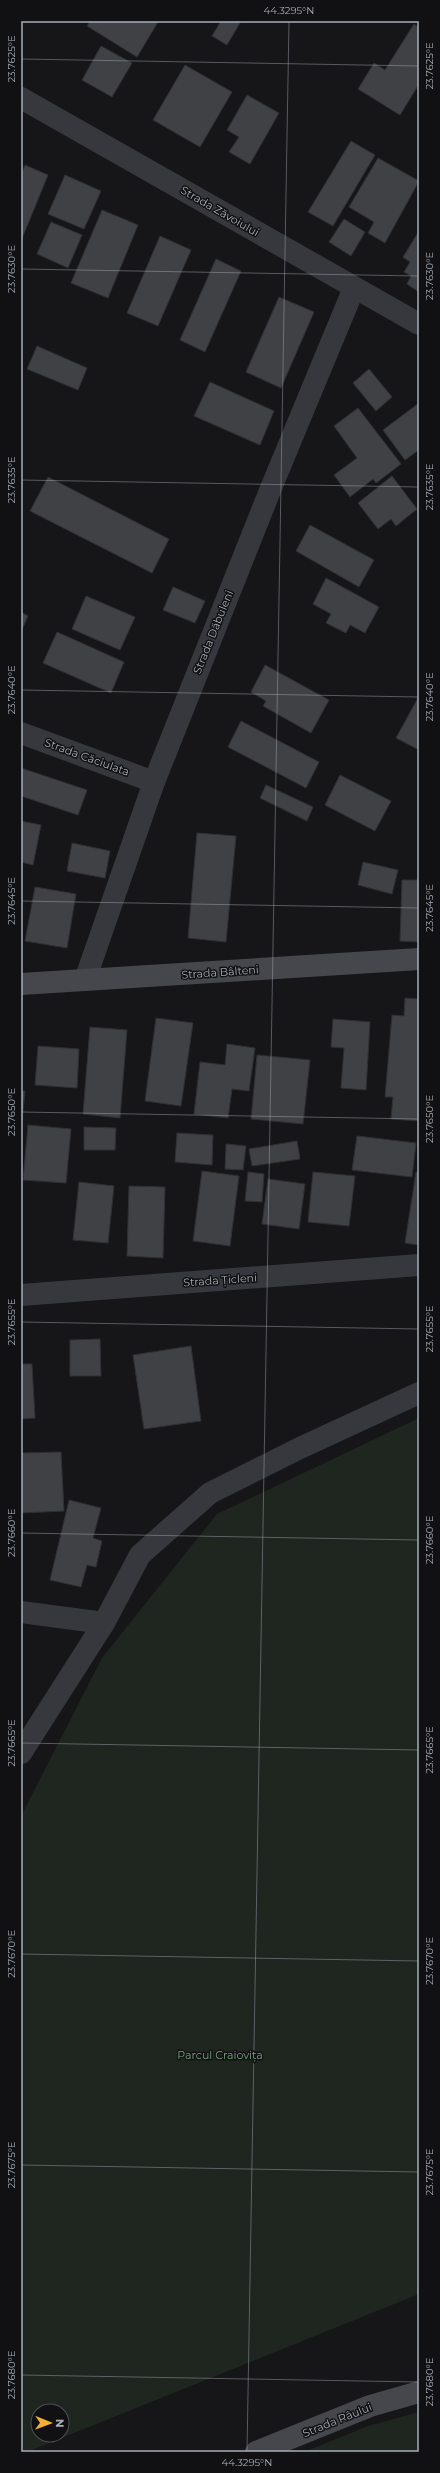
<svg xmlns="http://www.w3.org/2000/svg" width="440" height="2473" font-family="Montserrat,sans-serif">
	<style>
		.green { fill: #1e261f; fill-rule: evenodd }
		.building { fill: #404145; stroke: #303034 }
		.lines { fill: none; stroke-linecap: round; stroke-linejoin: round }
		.street { stroke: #37383d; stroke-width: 22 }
		.secondary { stroke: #45474d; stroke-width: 22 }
		.ticks { fill: none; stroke: #a8adb8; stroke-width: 1; stroke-opacity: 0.45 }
		.labels { text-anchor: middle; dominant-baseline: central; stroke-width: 3; stroke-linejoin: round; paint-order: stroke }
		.street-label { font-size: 11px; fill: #a8adb8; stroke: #111113 }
		.park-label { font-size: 11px; fill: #7fa381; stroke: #111113 }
		.neatline { fill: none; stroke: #a8adb8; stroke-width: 1.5 }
		.ticks-label { font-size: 10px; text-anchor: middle; fill: #a8adb8 }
	</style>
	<rect width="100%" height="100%" fill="#161618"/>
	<g class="green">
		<path d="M 419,1418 L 419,2294 L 27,2452 L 21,2452 L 21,1816 L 102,1658 L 217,1514 ZM 38,2411 L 62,2411 L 62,2435 L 38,2435 Z"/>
		<path d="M 419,2412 L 419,2452 L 304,2452 L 368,2426 Z"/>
	</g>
	<g class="building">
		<path d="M 90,21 L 156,21 L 158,22 L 137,57 L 87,26 Z"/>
		<path d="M 221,21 L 241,21 L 227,45 L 212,36 Z"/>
		<path d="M 414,24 L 419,28 L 419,84 L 400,115 L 358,89 L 374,63 L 385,70 Z"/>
		<path d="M 101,46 L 132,63 L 112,97 L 82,80 Z"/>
		<path d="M 185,65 L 232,92 L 200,147 L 153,120 Z"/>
		<path d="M 247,95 L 279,113 L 250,164 L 229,152 L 239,137 L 227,130 Z"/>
		<path d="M 351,141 L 375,155 L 333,226 L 308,212 Z"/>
		<path d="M 378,158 L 419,181 L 385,243 L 368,233 L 374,222 L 349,207 Z"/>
		<path d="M 25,165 L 48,175 L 21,241 L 21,175 Z"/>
		<path d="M 65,175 L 101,191 L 84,229 L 48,214 Z"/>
		<path d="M 102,210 L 138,225 L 108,298 L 71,283 Z"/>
		<path d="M 344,219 L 365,232 L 351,256 L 329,242 Z"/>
		<path d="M 51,222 L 82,235 L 68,268 L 37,254 Z"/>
		<path d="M 419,231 L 419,292 L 407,284 L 411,276 L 404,272 L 410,262 L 403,257 Z"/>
		<path d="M 160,236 L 191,250 L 158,326 L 127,313 Z"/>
		<path d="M 216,259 L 241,271 L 205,352 L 180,340 Z"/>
		<path d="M 279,297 L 314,312 L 281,388 L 246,372 Z"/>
		<path d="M 37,346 L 87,368 L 78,390 L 27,369 Z"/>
		<path d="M 369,369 L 392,397 L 376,411 L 353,383 Z"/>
		<path d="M 210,382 L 274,411 L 260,445 L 194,416 Z"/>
		<path d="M 419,403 L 419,450 L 405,460 L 383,430 Z"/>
		<path d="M 358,408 L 401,464 L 376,483 L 373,479 L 350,497 L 334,475 L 357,458 L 334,426 Z"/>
		<path d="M 392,476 L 417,509 L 396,526 L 391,519 L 378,529 L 358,503 Z"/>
		<path d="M 48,477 L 169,539 L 152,573 L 30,511 Z"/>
		<path d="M 310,525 L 374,560 L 359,587 L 296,551 Z"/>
		<path d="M 326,578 L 379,607 L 365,633 L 350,625 L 346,633 L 326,623 L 331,614 L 313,604 Z"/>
		<path d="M 173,587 L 205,601 L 195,623 L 163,610 Z"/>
		<path d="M 86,596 L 135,617 L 120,650 L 72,629 Z"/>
		<path d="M 21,612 L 28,616 L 21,632 Z"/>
		<path d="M 57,632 L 124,662 L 111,693 L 43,663 Z"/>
		<path d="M 265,665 L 329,700 L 311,733 L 263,706 L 266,701 L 251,692 Z"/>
		<path d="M 419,696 L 419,750 L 396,738 Z"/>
		<path d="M 241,721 L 319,762 L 306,788 L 228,747 Z"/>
		<path d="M 21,768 L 87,790 L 78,815 L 21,796 Z"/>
		<path d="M 340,775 L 391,801 L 375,831 L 325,805 Z"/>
		<path d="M 266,785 L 313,807 L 307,821 L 260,798 Z"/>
		<path d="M 21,821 L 41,825 L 33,865 L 21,862 Z"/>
		<path d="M 197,833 L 236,836 L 226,942 L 188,938 Z"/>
		<path d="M 72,843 L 110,851 L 105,878 L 67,871 Z"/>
		<path d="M 363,862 L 398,870 L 392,894 L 358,885 Z"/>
		<path d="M 402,880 L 419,880 L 419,942 L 400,941 Z"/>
		<path d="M 35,887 L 76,894 L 67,948 L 25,941 Z"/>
		<path d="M 405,998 L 419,999 L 419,1121 L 391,1119 L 393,1097 L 385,1097 L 392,1015 L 404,1016 Z"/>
		<path d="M 156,1018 L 193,1023 L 181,1106 L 145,1101 Z"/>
		<path d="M 333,1019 L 370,1022 L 366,1090 L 341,1088 L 344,1048 L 331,1047 Z"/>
		<path d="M 90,1027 L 127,1030 L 120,1118 L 83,1114 Z"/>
		<path d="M 227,1044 L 255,1048 L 249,1091 L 232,1089 L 228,1118 L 194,1114 L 200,1062 L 225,1065 Z"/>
		<path d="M 38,1046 L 79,1049 L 77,1088 L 35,1085 Z"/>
		<path d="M 257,1055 L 310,1060 L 303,1124 L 251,1119 Z"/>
		<path d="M 21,1091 L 25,1091 L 21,1130 Z"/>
		<path d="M 28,1125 L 71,1129 L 66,1183 L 23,1180 Z"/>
		<path d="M 84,1127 L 116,1128 L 115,1150 L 84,1150 Z"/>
		<path d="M 177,1133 L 213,1135 L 212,1165 L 175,1162 Z"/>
		<path d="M 357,1136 L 416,1143 L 412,1177 L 352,1170 Z"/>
		<path d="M 297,1141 L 300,1159 L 252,1166 L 249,1149 Z"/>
		<path d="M 226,1144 L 246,1146 L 243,1170 L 225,1169 Z"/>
		<path d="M 202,1171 L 239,1176 L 230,1246 L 193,1241 Z"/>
		<path d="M 248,1172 L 264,1174 L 262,1202 L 245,1201 Z"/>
		<path d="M 313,1172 L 355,1176 L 349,1226 L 308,1222 Z"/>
		<path d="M 416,1172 L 419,1172 L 419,1245 L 405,1243 Z"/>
		<path d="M 268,1179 L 305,1184 L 299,1229 L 262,1224 Z"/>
		<path d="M 79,1182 L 114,1186 L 108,1243 L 73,1240 Z"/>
		<path d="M 129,1186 L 165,1187 L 163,1258 L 127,1256 Z"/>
		<path d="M 100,1339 L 101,1376 L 70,1376 L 70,1340 Z"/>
		<path d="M 191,1346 L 201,1421 L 144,1429 L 133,1355 Z"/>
		<path d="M 21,1364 L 32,1364 L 35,1418 L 21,1419 Z"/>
		<path d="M 61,1452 L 64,1511 L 21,1513 L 21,1453 Z"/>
		<path d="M 69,1500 L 101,1508 L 93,1538 L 102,1541 L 96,1567 L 87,1565 L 81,1587 L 50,1580 Z"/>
	</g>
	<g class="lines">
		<g class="street">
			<path d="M 21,98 L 419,324"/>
			<path d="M 21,733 L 154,782"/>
			<path d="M 85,980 L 154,782 L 271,488 L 354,288"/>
			<path d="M 21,1295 L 419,1265"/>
			<path d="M 21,1612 L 104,1623"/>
			<path d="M 21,1753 L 104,1623 L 140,1555 L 210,1493 L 300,1448 L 419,1393"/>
		</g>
		<g class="secondary">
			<path d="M 21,984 L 419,959"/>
			<path d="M 256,2452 L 370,2406 L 419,2392"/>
		</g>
	</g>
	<path class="ticks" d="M 21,59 L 419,66M 21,269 L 419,276M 21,480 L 419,487M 21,690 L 419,697M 21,901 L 419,908M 21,1112 L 419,1119M 21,1322 L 419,1329M 21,1533 L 419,1540M 21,1743 L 419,1750M 21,1954 L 419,1961M 21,2165 L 419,2172M 21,2375 L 419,2382M 247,2452 L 289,21"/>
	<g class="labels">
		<g class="street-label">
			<text transform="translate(220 211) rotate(30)">Strada Zăvoiului</text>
			<text transform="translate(213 632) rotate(-68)">Strada Dăbuleni</text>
			<text transform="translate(87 757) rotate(20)">Strada Căciulata</text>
			<text transform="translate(220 972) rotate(-4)">Strada Bâlteni</text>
			<text transform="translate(220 1280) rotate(-4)">Strada Țicleni</text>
			<text transform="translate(337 2420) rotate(-22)">Strada Râului</text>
		</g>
		<g class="park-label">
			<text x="220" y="2055">Parcul Craiovița</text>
		</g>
	</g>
	<rect width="440" height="2473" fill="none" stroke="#111113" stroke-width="44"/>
	<g transform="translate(50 2423) rotate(91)"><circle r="19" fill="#111113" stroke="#4d4f55"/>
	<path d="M0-3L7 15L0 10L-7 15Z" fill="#f2b134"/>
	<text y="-6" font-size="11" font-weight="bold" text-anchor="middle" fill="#a8adb8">N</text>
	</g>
	<rect x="22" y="22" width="396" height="2429" class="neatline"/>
	<g class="ticks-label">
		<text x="289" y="14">44.3295°N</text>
		<text transform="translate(11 59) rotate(-90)" y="4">23.7625°E</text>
		<text transform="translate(429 66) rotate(-90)" y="4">23.7625°E</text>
		<text transform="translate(11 269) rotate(-90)" y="4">23.7630°E</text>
		<text transform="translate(429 276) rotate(-90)" y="4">23.7630°E</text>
		<text transform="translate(11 480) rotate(-90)" y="4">23.7635°E</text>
		<text transform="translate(429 487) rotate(-90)" y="4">23.7635°E</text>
		<text transform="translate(11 690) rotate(-90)" y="4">23.7640°E</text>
		<text transform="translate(429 697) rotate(-90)" y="4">23.7640°E</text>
		<text transform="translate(11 901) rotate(-90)" y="4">23.7645°E</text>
		<text transform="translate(429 908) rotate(-90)" y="4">23.7645°E</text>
		<text transform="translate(11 1112) rotate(-90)" y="4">23.7650°E</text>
		<text transform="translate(429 1119) rotate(-90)" y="4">23.7650°E</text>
		<text transform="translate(11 1322) rotate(-90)" y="4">23.7655°E</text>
		<text transform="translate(429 1329) rotate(-90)" y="4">23.7655°E</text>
		<text transform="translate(11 1533) rotate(-90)" y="4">23.7660°E</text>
		<text transform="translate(429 1540) rotate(-90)" y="4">23.7660°E</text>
		<text transform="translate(11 1743) rotate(-90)" y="4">23.7665°E</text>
		<text transform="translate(429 1750) rotate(-90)" y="4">23.7665°E</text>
		<text transform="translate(11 1954) rotate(-90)" y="4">23.7670°E</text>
		<text transform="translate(429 1961) rotate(-90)" y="4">23.7670°E</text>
		<text transform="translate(11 2165) rotate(-90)" y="4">23.7675°E</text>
		<text transform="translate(429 2172) rotate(-90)" y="4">23.7675°E</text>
		<text transform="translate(11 2375) rotate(-90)" y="4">23.7680°E</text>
		<text transform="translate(429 2382) rotate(-90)" y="4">23.7680°E</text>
		<text x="247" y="2466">44.3295°N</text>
	</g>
</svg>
